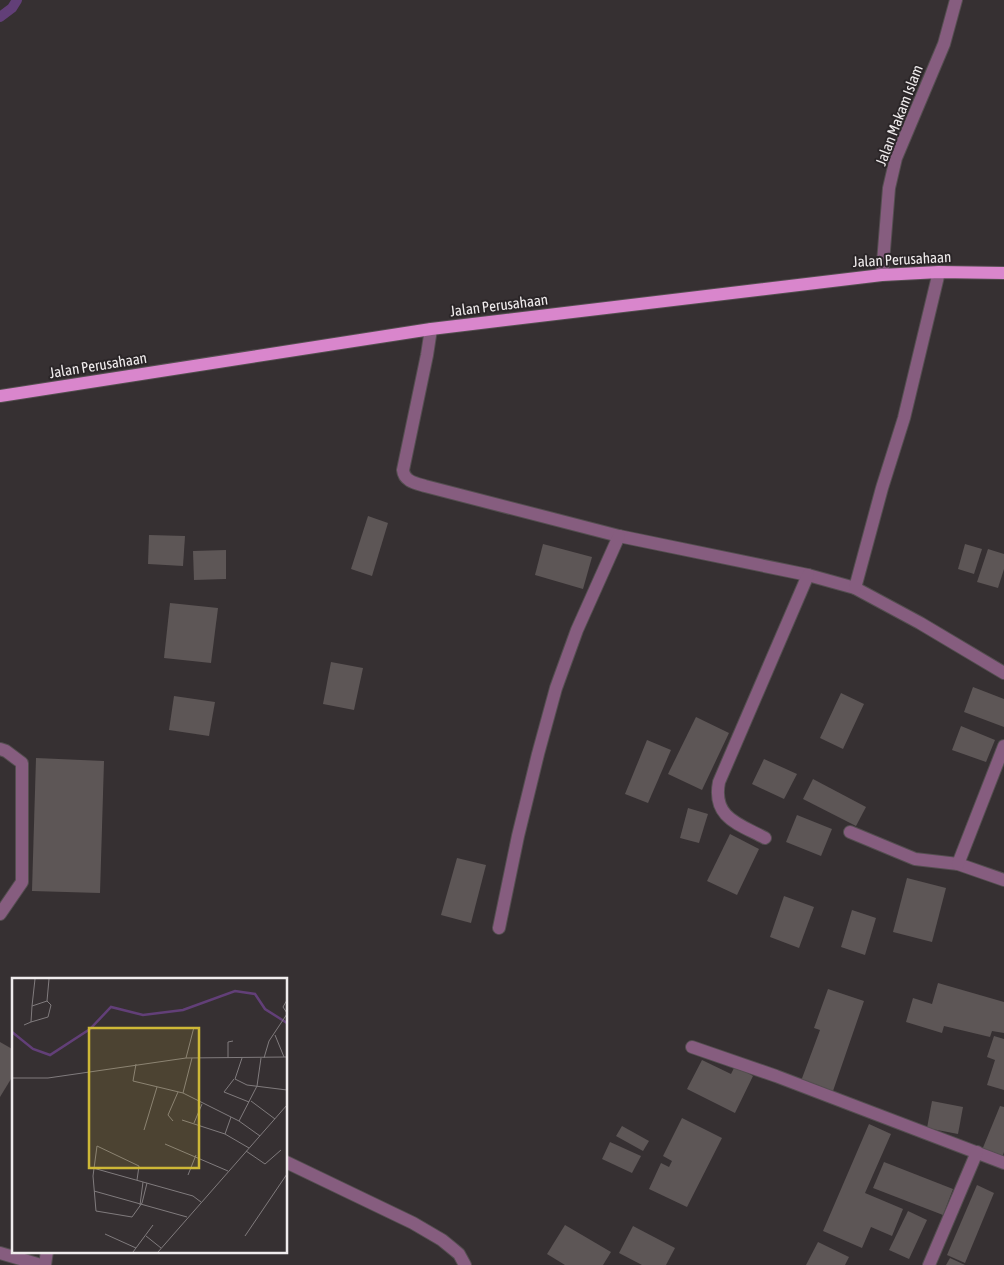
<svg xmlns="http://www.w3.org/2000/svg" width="1004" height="1265" font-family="'Asap Condensed',sans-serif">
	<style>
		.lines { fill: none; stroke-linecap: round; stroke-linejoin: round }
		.stream { stroke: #623f78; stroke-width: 10 }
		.building { fill: #5d5656 }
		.minor-casing { stroke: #544e50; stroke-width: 14 }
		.major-casing { stroke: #544e50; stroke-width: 14 }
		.minor { stroke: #865d7f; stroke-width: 12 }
		.major { stroke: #d986cc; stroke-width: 12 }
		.labels { text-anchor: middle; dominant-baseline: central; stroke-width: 4; stroke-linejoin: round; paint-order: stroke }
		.street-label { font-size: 15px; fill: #f0eced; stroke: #2b2628 }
		.inset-river { fill: none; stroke: #623f78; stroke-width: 2.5 }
		.inset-road { fill: none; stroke: #807b7d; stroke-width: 1 }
		.view { fill: #ceb837; fill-opacity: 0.15; stroke: #ceb837; stroke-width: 2.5 }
		.inset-edge { fill: none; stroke: #f0eced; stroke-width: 2.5 }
	</style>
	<rect width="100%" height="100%" fill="#363032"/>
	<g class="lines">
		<path class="stream" d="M 0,17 L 12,8 L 17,0"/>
	</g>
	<g class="building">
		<path d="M 368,516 L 388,523 L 372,576 L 351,569 Z"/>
		<path d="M 149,535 L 185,536 L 183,566 L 148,564 Z"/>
		<path d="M 543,544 L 592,557 L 583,589 L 535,575 Z"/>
		<path d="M 965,544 L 982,549 L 974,574 L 958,569 Z"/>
		<path d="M 988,549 L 1004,554 L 1004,569 L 998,588 L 977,582 Z"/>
		<path d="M 226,550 L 226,579 L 194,580 L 193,551 Z"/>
		<path d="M 170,603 L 218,608 L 211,663 L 164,658 Z"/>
		<path d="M 331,662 L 363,668 L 354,710 L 323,704 Z"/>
		<path d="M 973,687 L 1004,699 L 1004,727 L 964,712 Z"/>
		<path d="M 841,693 L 864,704 L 843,749 L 820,738 Z"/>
		<path d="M 174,696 L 215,702 L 209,736 L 169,730 Z"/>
		<path d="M 696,717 L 729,733 L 702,790 L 668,774 Z"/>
		<path d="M 961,726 L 995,740 L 986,762 L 952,750 Z"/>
		<path d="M 647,740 L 671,750 L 648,803 L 625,794 Z"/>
		<path d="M 36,758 L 104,761 L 100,893 L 32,891 Z"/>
		<path d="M 764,759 L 797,774 L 784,799 L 752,784 Z"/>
		<path d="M 813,779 L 866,807 L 856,826 L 803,799 Z"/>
		<path d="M 688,808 L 708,814 L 699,843 L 680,838 Z"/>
		<path d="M 797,815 L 832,829 L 821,856 L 786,842 Z"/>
		<path d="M 730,834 L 759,849 L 737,895 L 707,881 Z"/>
		<path d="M 457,858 L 486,865 L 471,923 L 441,915 Z"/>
		<path d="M 907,878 L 946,888 L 932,942 L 893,932 Z"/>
		<path d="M 784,896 L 814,907 L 799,948 L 770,937 Z"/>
		<path d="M 852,910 L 876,918 L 865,955 L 841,947 Z"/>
		<path d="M 938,983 L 1004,1002 L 1004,1033 L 992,1031 L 990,1037 L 944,1026 L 942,1033 L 906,1022 L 913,998 L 932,1004 Z"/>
		<path d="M 828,989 L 864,1001 L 833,1091 L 801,1081 L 820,1030 L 814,1028 Z"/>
		<path d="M 994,1036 L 1004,1039 L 1004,1090 L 987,1085 L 995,1060 L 987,1057 Z"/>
		<path d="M 0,1042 L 14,1050 L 14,1074 L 0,1097 Z"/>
		<path d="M 702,1060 L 731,1074 L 735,1066 L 753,1076 L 735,1113 L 687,1089 Z"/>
		<path d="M 932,1101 L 963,1107 L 958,1134 L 927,1128 Z"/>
		<path d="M 1000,1106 L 1004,1107 L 1004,1152 L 1002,1158 L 982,1150 Z"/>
		<path d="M 682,1118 L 722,1138 L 687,1207 L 649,1189 L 661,1163 L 669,1167 L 672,1161 L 663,1156 Z"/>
		<path d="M 869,1124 L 891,1134 L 865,1193 L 903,1209 L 892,1236 L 871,1227 L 862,1248 L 823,1231 Z"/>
		<path d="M 622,1126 L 649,1141 L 643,1151 L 616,1136 Z"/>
		<path d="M 610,1142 L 641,1156 L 632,1173 L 602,1159 Z"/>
		<path d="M 884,1162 L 953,1189 L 943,1215 L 873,1188 Z"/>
		<path d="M 977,1185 L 994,1193 L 965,1263 L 947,1255 Z"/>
		<path d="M 908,1211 L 927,1220 L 909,1259 L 889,1250 Z"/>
		<path d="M 565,1225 L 611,1252 L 603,1265 L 565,1265 L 547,1254 Z"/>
		<path d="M 633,1226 L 675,1248 L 666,1265 L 642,1265 L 619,1253 Z"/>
		<path d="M 818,1242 L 849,1257 L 845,1265 L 806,1265 Z"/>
		<path d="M 950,1258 L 965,1265 L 946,1265 Z"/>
	</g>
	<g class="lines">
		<defs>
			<g id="minor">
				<path d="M 882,275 L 889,188 L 896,158 L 944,44 L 956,0"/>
				<path d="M 431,329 L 427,355 L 403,470 C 404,481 415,483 425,486 L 619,536 L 808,575 L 855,588 L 920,623 L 1004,673"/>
				<path d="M 855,588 L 882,488 L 904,418 L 939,272"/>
				<path d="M 0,749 L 6,751 L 22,763 L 22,882 L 0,914"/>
				<path d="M 850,832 L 915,859 L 958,864 L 1004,880"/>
				<path d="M 765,838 C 739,824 712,818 719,782 L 808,575"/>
				<path d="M 958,864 L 1004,746"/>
				<path d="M 499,928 L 518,836 L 538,754 L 556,688 L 577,630 L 619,536"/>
				<path d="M 692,1047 L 776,1076 L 1004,1163"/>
				<path d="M 286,1162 L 413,1223 L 442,1240 L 453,1249 L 459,1254 L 465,1265"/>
				<path d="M 0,1253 L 41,1265"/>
				<path d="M 45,1265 L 47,1251"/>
				<path d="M 929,1265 L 977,1152"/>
			</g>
			<path id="major" d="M 0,396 L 431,329 L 882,275 L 939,272 L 1004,273"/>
		</defs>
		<use href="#minor" class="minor-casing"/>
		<use href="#major" class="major-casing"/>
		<use href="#minor" class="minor"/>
		<use href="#major" class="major"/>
	</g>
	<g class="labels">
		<g class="street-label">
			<text transform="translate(899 115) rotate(-69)">Jalan Makam Islam</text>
			<text transform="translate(902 259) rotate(-3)">Jalan Perusahaan</text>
			<text transform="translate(499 305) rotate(-7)">Jalan Perusahaan</text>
			<text transform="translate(98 365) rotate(-9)">Jalan Perusahaan</text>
		</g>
	</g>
	<g transform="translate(12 978)">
		<rect width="275" height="275" fill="#363032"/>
		<path class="inset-river" d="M 0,54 L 21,71 L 38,77 L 78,51 L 99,29 L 131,37 L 171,32 L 223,13 L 243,16 L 253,31 L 275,45"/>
		<path class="inset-road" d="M 275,22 L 271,29 L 275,35M 20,28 L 23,1M 19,44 L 36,39 L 39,27 L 35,23M 12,47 L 19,44 L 20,28 L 35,23 L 37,1M 263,57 L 272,79M 174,80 L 182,49M 216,80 L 216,64 L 221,63M 230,80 L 223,101 L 235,107 L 275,112M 252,80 L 257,63 L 275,36M 124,86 L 121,103 L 171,115 L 227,143 L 248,158M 0,100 L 36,100 L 174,80 L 275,79M 222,101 L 212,114 L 237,124M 171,115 L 180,80M 239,123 L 263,141M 170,142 L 213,156 L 237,170M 161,143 L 156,137 L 166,114M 227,143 L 245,108 L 249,80M 182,145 L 190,126M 132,152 L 145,109M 213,156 L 219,139M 153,166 L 216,193M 234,173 L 253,186 L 269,172M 81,190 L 181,218 L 189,224M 176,197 L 184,177M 125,202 L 127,188 L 85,168 L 81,198 L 84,233 L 120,239 L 130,225 L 135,205M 82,213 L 175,239M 128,227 L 131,204M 93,256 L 124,270M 134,258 L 149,270M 233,258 L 275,196M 121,274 L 141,247M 146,274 L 275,127"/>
		<path class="view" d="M 77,50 L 187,50 L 187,190 L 77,190 Z"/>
		<rect width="275" height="275" class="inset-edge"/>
	</g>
</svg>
